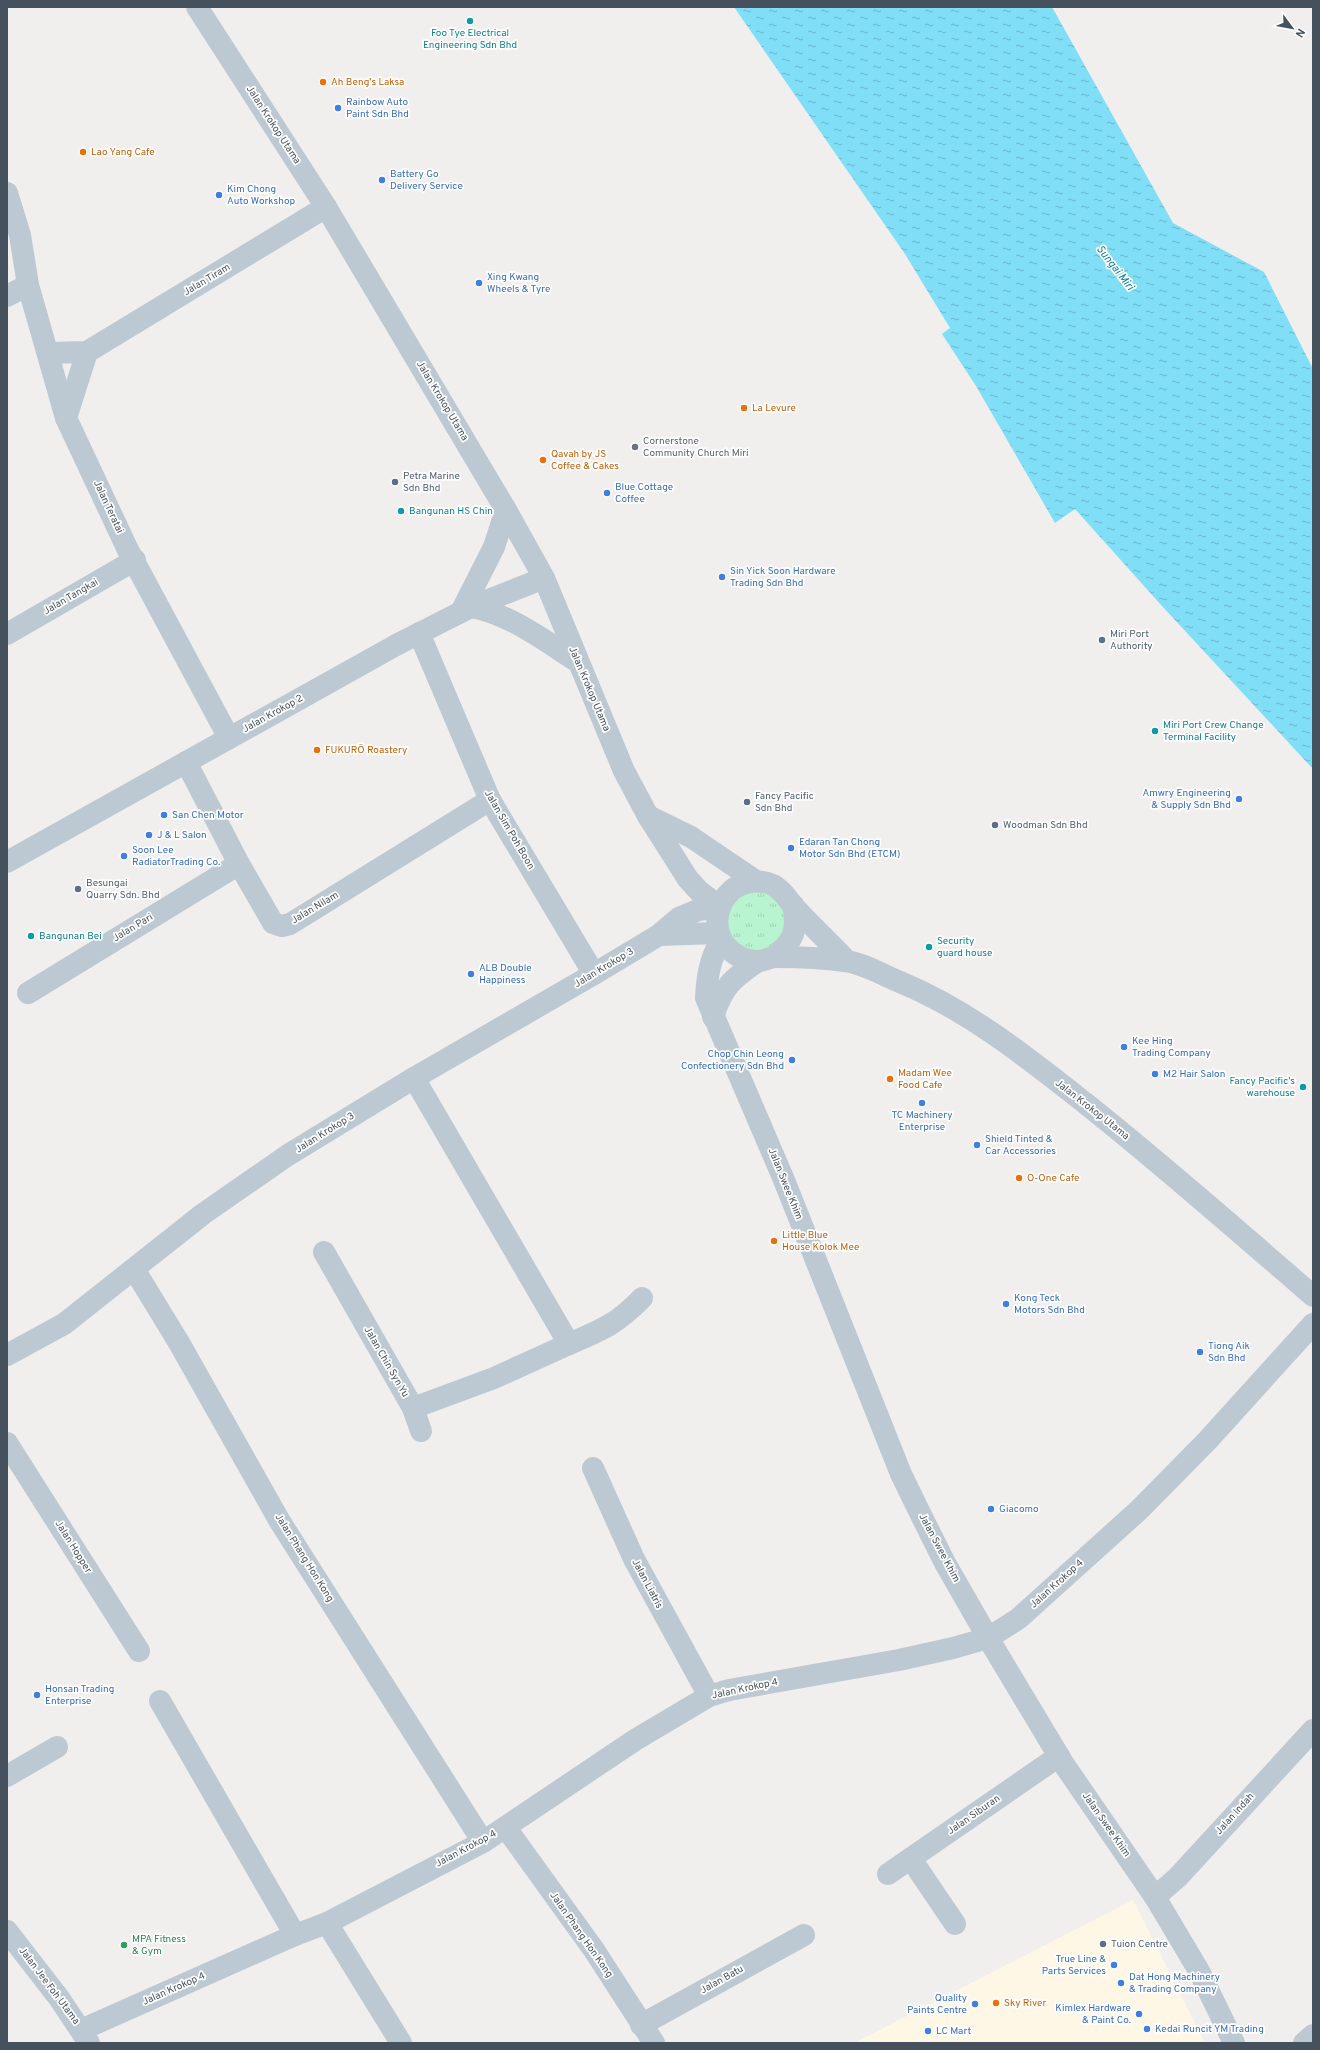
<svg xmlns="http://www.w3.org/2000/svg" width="1320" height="2050" font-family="Overpass,sans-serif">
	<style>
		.commercial { fill: #fef7e6 }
		.grass { fill: url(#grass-tufts) }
		.water { fill: url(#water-ripples) }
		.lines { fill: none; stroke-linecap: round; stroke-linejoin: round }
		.minor { stroke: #bdc9d2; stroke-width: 22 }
		.tertiary { stroke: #bdc9d2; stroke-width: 22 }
		.culture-dot { fill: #0f9aa8; stroke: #fff; stroke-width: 1.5 }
		.food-dot { fill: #e8710a; stroke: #fff; stroke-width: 1.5 }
		.shop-dot { fill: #3f7fe0; stroke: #fff; stroke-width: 1.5 }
		.worship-dot { fill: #6b7280; stroke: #fff; stroke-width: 1.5 }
		.service-dot { fill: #5c6f8a; stroke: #fff; stroke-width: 1.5 }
		.leisure-dot { fill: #2e9e5b; stroke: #fff; stroke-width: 1.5 }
		.labels { text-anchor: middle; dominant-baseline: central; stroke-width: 3.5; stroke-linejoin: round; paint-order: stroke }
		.culture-label { font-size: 10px; fill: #0d838f; stroke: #fff; text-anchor: start }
		.food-label { font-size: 10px; fill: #c56008; stroke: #fff; text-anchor: start }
		.shop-label { font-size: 10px; fill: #366cbe; stroke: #fff; text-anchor: start }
		.street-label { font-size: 10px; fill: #45525e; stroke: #fff }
		.worship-label { font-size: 10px; fill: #5b616d; stroke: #fff; text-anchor: start }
		.service-label { font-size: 10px; fill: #4e5e75; stroke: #fff; text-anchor: start }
		.leisure-label { font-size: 10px; fill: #27864d; stroke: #fff; text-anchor: start }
		.water-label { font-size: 11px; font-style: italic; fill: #037e9d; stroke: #fff }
	</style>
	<defs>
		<pattern id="grass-tufts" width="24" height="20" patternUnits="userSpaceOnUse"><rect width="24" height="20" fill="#b8f4cf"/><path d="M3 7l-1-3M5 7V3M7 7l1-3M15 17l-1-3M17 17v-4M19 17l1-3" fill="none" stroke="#a0d3b4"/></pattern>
		<pattern id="water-ripples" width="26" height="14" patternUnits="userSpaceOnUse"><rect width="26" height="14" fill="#80def6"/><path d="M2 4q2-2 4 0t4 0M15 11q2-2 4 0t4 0" fill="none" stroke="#6bb7ca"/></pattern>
	</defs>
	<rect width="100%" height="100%" fill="#f1eeee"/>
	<path class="commercial" d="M 1133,1900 L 1205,2043 L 854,2043 Z"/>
	<circle class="grass" cx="755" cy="921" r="30"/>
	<path class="water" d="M 734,7 L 1052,7 L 1173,223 L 1264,272 L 1313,369 L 1313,769 L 1162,606 L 1075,509 L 1055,523 L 976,386 L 942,334 L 950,328 L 905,254 Z"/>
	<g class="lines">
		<g class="minor">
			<path d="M 7,193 L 20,235 L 28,285"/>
			<path d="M 7,296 L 28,285 L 66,418 L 128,550 L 229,738"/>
			<path d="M 48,353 L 87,352 L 326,207"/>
			<path d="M 66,418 L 87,352"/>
			<path d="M 419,633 L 490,800 L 594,974"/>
			<path d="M 7,634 L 135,560"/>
			<path d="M 186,762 L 239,864 L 273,923 L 282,926 L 290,924 L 490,800"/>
			<path d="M 7,862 L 398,644 L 471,607 L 544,578"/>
			<path d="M 659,935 L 718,933"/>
			<path d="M 721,940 C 710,959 707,976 706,998 L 784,1180 L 901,1474 L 920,1513 L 945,1563 L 988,1638 L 1063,1763 L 1155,1897 L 1199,1971 L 1234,2043"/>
			<path d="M 28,993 L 239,864"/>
			<path d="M 713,1017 C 723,986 732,979 758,961"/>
			<path d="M 324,1252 L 413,1408 L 494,1378 L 569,1344 L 414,1078"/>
			<path d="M 134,1269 L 178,1341 L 279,1520 L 483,1842"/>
			<path d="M 569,1344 C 602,1330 617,1324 642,1298"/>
			<path d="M 7,1355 L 64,1324 L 203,1214 L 288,1155 L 414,1078 L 594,974 L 659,935 L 679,918 L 698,910 L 720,907"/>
			<path d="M 413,1408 L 421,1431"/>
			<path d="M 7,1443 L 139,1651"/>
			<path d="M 593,1468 L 634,1559 L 709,1696"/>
			<path d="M 160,1701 L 295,1935"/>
			<path d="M 7,1776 L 57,1747"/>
			<path d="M 506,1828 L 594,1950 L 654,2043"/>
			<path d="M 911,1859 L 955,1924"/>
			<path d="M 888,1874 L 1059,1756"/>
			<path d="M 1155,1897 L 1178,1877 L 1313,1730"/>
			<path d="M 327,1923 L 401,2043"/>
			<path d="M 641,2025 L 804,1935"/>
			<path d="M 81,2030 L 295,1935 L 327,1923 L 483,1842 L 635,1740 L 709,1696 L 729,1690 L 899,1660 L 953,1648 L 988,1638 L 1018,1619 L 1139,1510 L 1207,1441 L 1313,1324"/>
			<path d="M 1304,2043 L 1313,2035"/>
		</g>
		<g class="tertiary">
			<path d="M 197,7 L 326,207 L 506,510 L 544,578 L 624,771 L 648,816 L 688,879 L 699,891 L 720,907"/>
			<path d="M 471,607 C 510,614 545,641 578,662"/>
			<path d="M 461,612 L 494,547 L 506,510"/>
			<path d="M 648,816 L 691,837 L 756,881"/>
			<path d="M 773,957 C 794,942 798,930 793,905"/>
			<path d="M 847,961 C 830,943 812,926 795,908 C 788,900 784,891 773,885 C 759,878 737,882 727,895 C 719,905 716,917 718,929 C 721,947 740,962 758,961 C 764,961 770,957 776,957 C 798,957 823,958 845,961 C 863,963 883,975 900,982 C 968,1010 1028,1058 1085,1103 C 1163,1165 1238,1231 1313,1296"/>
			<path d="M 7,1931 L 59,1998 L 89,2043"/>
		</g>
	</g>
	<g class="culture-dot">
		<circle cx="470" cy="21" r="4"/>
		<circle cx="401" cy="511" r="4"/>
		<circle cx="1155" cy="731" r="4"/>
		<circle cx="31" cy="936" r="4"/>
		<circle cx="929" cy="947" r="4"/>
		<circle cx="1303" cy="1087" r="4"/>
	</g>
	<g class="food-dot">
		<circle cx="323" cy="82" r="4"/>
		<circle cx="83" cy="152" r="4"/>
		<circle cx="744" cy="408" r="4"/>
		<circle cx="543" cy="460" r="4"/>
		<circle cx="317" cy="750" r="4"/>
		<circle cx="890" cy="1079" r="4"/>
		<circle cx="1019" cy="1178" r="4"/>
		<circle cx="774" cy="1241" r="4"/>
		<circle cx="996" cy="2003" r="4"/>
	</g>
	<g class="shop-dot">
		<circle cx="338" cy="108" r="4"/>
		<circle cx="382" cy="180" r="4"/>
		<circle cx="219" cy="195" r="4"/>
		<circle cx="479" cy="283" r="4"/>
		<circle cx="607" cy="493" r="4"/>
		<circle cx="722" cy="577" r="4"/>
		<circle cx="1239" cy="799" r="4"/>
		<circle cx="164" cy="815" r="4"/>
		<circle cx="149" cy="835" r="4"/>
		<circle cx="791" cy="848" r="4"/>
		<circle cx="124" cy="856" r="4"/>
		<circle cx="471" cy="974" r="4"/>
		<circle cx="1124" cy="1047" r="4"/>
		<circle cx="792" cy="1060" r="4"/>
		<circle cx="1155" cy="1074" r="4"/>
		<circle cx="922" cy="1103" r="4"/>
		<circle cx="977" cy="1145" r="4"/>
		<circle cx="1006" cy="1304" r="4"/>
		<circle cx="1200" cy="1352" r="4"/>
		<circle cx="991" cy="1509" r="4"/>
		<circle cx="37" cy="1695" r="4"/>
		<circle cx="1114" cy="1965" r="4"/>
		<circle cx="1121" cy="1983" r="4"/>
		<circle cx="975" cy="2004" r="4"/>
		<circle cx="1139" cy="2014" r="4"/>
		<circle cx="1147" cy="2029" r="4"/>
		<circle cx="928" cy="2031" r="4"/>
	</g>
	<circle class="worship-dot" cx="635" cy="447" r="4"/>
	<g class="service-dot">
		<circle cx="395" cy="482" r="4"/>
		<circle cx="1102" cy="640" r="4"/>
		<circle cx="747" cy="802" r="4"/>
		<circle cx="995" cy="825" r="4"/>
		<circle cx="78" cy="889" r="4"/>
		<circle cx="1103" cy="1944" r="4"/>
	</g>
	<circle class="leisure-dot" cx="124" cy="1945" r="4"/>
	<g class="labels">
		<g class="culture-label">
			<text x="470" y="33" text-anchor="middle">Foo Tye Electrical<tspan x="470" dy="12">Engineering Sdn Bhd</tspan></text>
			<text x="409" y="511">Bangunan HS Chin</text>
			<text x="1163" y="725">Miri Port Crew Change<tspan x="1163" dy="12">Terminal Facility</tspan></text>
			<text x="39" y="936">Bangunan Bei</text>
			<text x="937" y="941">Security<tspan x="937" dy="12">guard house</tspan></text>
			<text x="1295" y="1081" text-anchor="end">Fancy Pacific's<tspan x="1295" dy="12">warehouse</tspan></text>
		</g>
		<g class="food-label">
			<text x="331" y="82">Ah Beng's Laksa</text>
			<text x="91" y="152">Lao Yang Cafe</text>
			<text x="752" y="408">La Levure</text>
			<text x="551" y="454">Qavah by JS<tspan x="551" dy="12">Coffee &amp; Cakes</tspan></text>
			<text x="325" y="750">FUKURŌ Roastery</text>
			<text x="898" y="1073">Madam Wee<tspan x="898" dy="12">Food Cafe</tspan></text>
			<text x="1027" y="1178">O-One Cafe</text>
			<text x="782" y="1235">Little Blue<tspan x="782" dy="12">House Kolok Mee</tspan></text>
			<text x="1004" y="2003">Sky River</text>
		</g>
		<g class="shop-label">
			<text x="346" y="102">Rainbow Auto<tspan x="346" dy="12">Paint Sdn Bhd</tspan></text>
			<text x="390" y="174">Battery Go<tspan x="390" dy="12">Delivery Service</tspan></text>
			<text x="227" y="189">Kim Chong<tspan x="227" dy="12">Auto Workshop</tspan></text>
			<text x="487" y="277">Xing Kwang<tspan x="487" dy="12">Wheels &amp; Tyre</tspan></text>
			<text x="615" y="487">Blue Cottage<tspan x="615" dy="12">Coffee</tspan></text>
			<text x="730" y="571">Sin Yick Soon Hardware<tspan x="730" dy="12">Trading Sdn Bhd</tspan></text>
			<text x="1231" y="793" text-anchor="end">Amwry Engineering<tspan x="1231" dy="12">&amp; Supply Sdn Bhd</tspan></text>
			<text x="172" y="815">San Chen Motor</text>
			<text x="157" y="835">J &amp; L Salon</text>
			<text x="799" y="842">Edaran Tan Chong<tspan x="799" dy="12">Motor Sdn Bhd (ETCM)</tspan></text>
			<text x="132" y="850">Soon Lee<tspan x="132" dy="12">RadiatorTrading Co.</tspan></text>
			<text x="479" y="968">ALB Double<tspan x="479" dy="12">Happiness</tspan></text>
			<text x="1132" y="1041">Kee Hing<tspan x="1132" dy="12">Trading Company</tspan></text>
			<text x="784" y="1054" text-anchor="end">Chop Chin Leong<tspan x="784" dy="12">Confectionery Sdn Bhd</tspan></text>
			<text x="1163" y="1074">M2 Hair Salon</text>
			<text x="922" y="1115" text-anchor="middle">TC Machinery<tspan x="922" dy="12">Enterprise</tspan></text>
			<text x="985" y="1139">Shield Tinted &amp;<tspan x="985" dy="12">Car Accessories</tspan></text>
			<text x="1014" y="1298">Kong Teck<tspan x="1014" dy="12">Motors Sdn Bhd</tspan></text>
			<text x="1208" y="1346">Tiong Aik<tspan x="1208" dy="12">Sdn Bhd</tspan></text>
			<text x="999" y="1509">Giacomo</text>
			<text x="45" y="1689">Honsan Trading<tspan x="45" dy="12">Enterprise</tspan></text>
			<text x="1106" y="1959" text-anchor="end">True Line &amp;<tspan x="1106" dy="12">Parts Services</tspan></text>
			<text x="1129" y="1977">Dat Hong Machinery<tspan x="1129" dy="12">&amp; Trading Company</tspan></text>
			<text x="967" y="1998" text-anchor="end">Quality<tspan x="967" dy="12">Paints Centre</tspan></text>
			<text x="1131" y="2008" text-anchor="end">Kimlex Hardware<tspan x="1131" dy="12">&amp; Paint Co.</tspan></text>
			<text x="1155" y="2029">Kedai Runcit YM Trading</text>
			<text x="936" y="2031">LC Mart</text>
		</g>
		<g class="street-label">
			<text transform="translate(273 125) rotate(57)">Jalan Krokop Utama</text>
			<text transform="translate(207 280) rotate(-31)">Jalan Tiram</text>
			<text transform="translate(442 401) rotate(59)">Jalan Krokop Utama</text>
			<text transform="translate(108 507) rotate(65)">Jalan Teratai</text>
			<text transform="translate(71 597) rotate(-30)">Jalan Tangkai</text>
			<text transform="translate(589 689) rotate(67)">Jalan Krokop Utama</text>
			<text transform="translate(273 714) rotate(-29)">Jalan Krokop 2</text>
			<text transform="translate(509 830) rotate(60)">Jalan Sim Poh Boon</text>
			<text transform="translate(315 908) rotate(-31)">Jalan Nilam</text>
			<text transform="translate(133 928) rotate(-31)">Jalan Pari</text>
			<text transform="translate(604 968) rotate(-31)">Jalan Krokop 3</text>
			<text transform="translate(1092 1110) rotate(38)">Jalan Krokop Utama</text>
			<text transform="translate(325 1133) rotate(-32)">Jalan Krokop 3</text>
			<text transform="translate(785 1184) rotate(68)">Jalan Swee Khim</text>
			<text transform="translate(386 1362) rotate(60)">Jalan Chin Syn Yu</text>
			<text transform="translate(73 1547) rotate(58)">Jalan Hopper</text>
			<text transform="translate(939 1548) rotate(62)">Jalan Swee Khim</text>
			<text transform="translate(304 1558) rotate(58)">Jalan Phang Hon Kong</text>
			<text transform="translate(647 1584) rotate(62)">Jalan Liatris</text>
			<text transform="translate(1057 1584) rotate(-42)">Jalan Krokop 4</text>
			<text transform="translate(745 1689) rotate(-12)">Jalan Krokop 4</text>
			<text transform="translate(1235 1814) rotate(-48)">Jalan Indah</text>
			<text transform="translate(974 1815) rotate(-35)">Jalan Siburan</text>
			<text transform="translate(1106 1825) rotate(55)">Jalan Swee Khim</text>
			<text transform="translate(466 1849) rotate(-28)">Jalan Krokop 4</text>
			<text transform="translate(581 1935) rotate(55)">Jalan Phang Hon Kong</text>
			<text transform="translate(722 1980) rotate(-29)">Jalan Batu</text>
			<text transform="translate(49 1986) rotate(53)">Jalan Jee Foh Utama</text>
			<text transform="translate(174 1989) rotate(-24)">Jalan Krokop 4</text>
		</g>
		<g class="worship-label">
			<text x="643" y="441">Cornerstone<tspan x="643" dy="12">Community Church Miri</tspan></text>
		</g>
		<g class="service-label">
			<text x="403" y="476">Petra Marine<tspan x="403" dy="12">Sdn Bhd</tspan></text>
			<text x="1110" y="634">Miri Port<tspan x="1110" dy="12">Authority</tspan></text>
			<text x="755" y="796">Fancy Pacific<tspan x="755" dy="12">Sdn Bhd</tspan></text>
			<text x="1003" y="825">Woodman Sdn Bhd</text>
			<text x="86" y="883">Besungai<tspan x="86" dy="12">Quarry Sdn. Bhd</tspan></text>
			<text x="1111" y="1944">Tuion Centre</text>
		</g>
		<g class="leisure-label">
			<text x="132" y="1939">MPA Fitness<tspan x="132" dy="12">&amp; Gym</tspan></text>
		</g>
		<g class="water-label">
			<text transform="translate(1115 268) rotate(52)">Sungai Miri</text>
		</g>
	</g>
	<rect width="1320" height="2050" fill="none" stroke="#45525e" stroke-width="16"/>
	<g transform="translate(1292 28) rotate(122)" stroke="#ffffff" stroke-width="3" paint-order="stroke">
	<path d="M0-3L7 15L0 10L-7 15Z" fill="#45525e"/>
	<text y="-6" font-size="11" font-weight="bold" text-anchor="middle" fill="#45525e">N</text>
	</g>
</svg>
